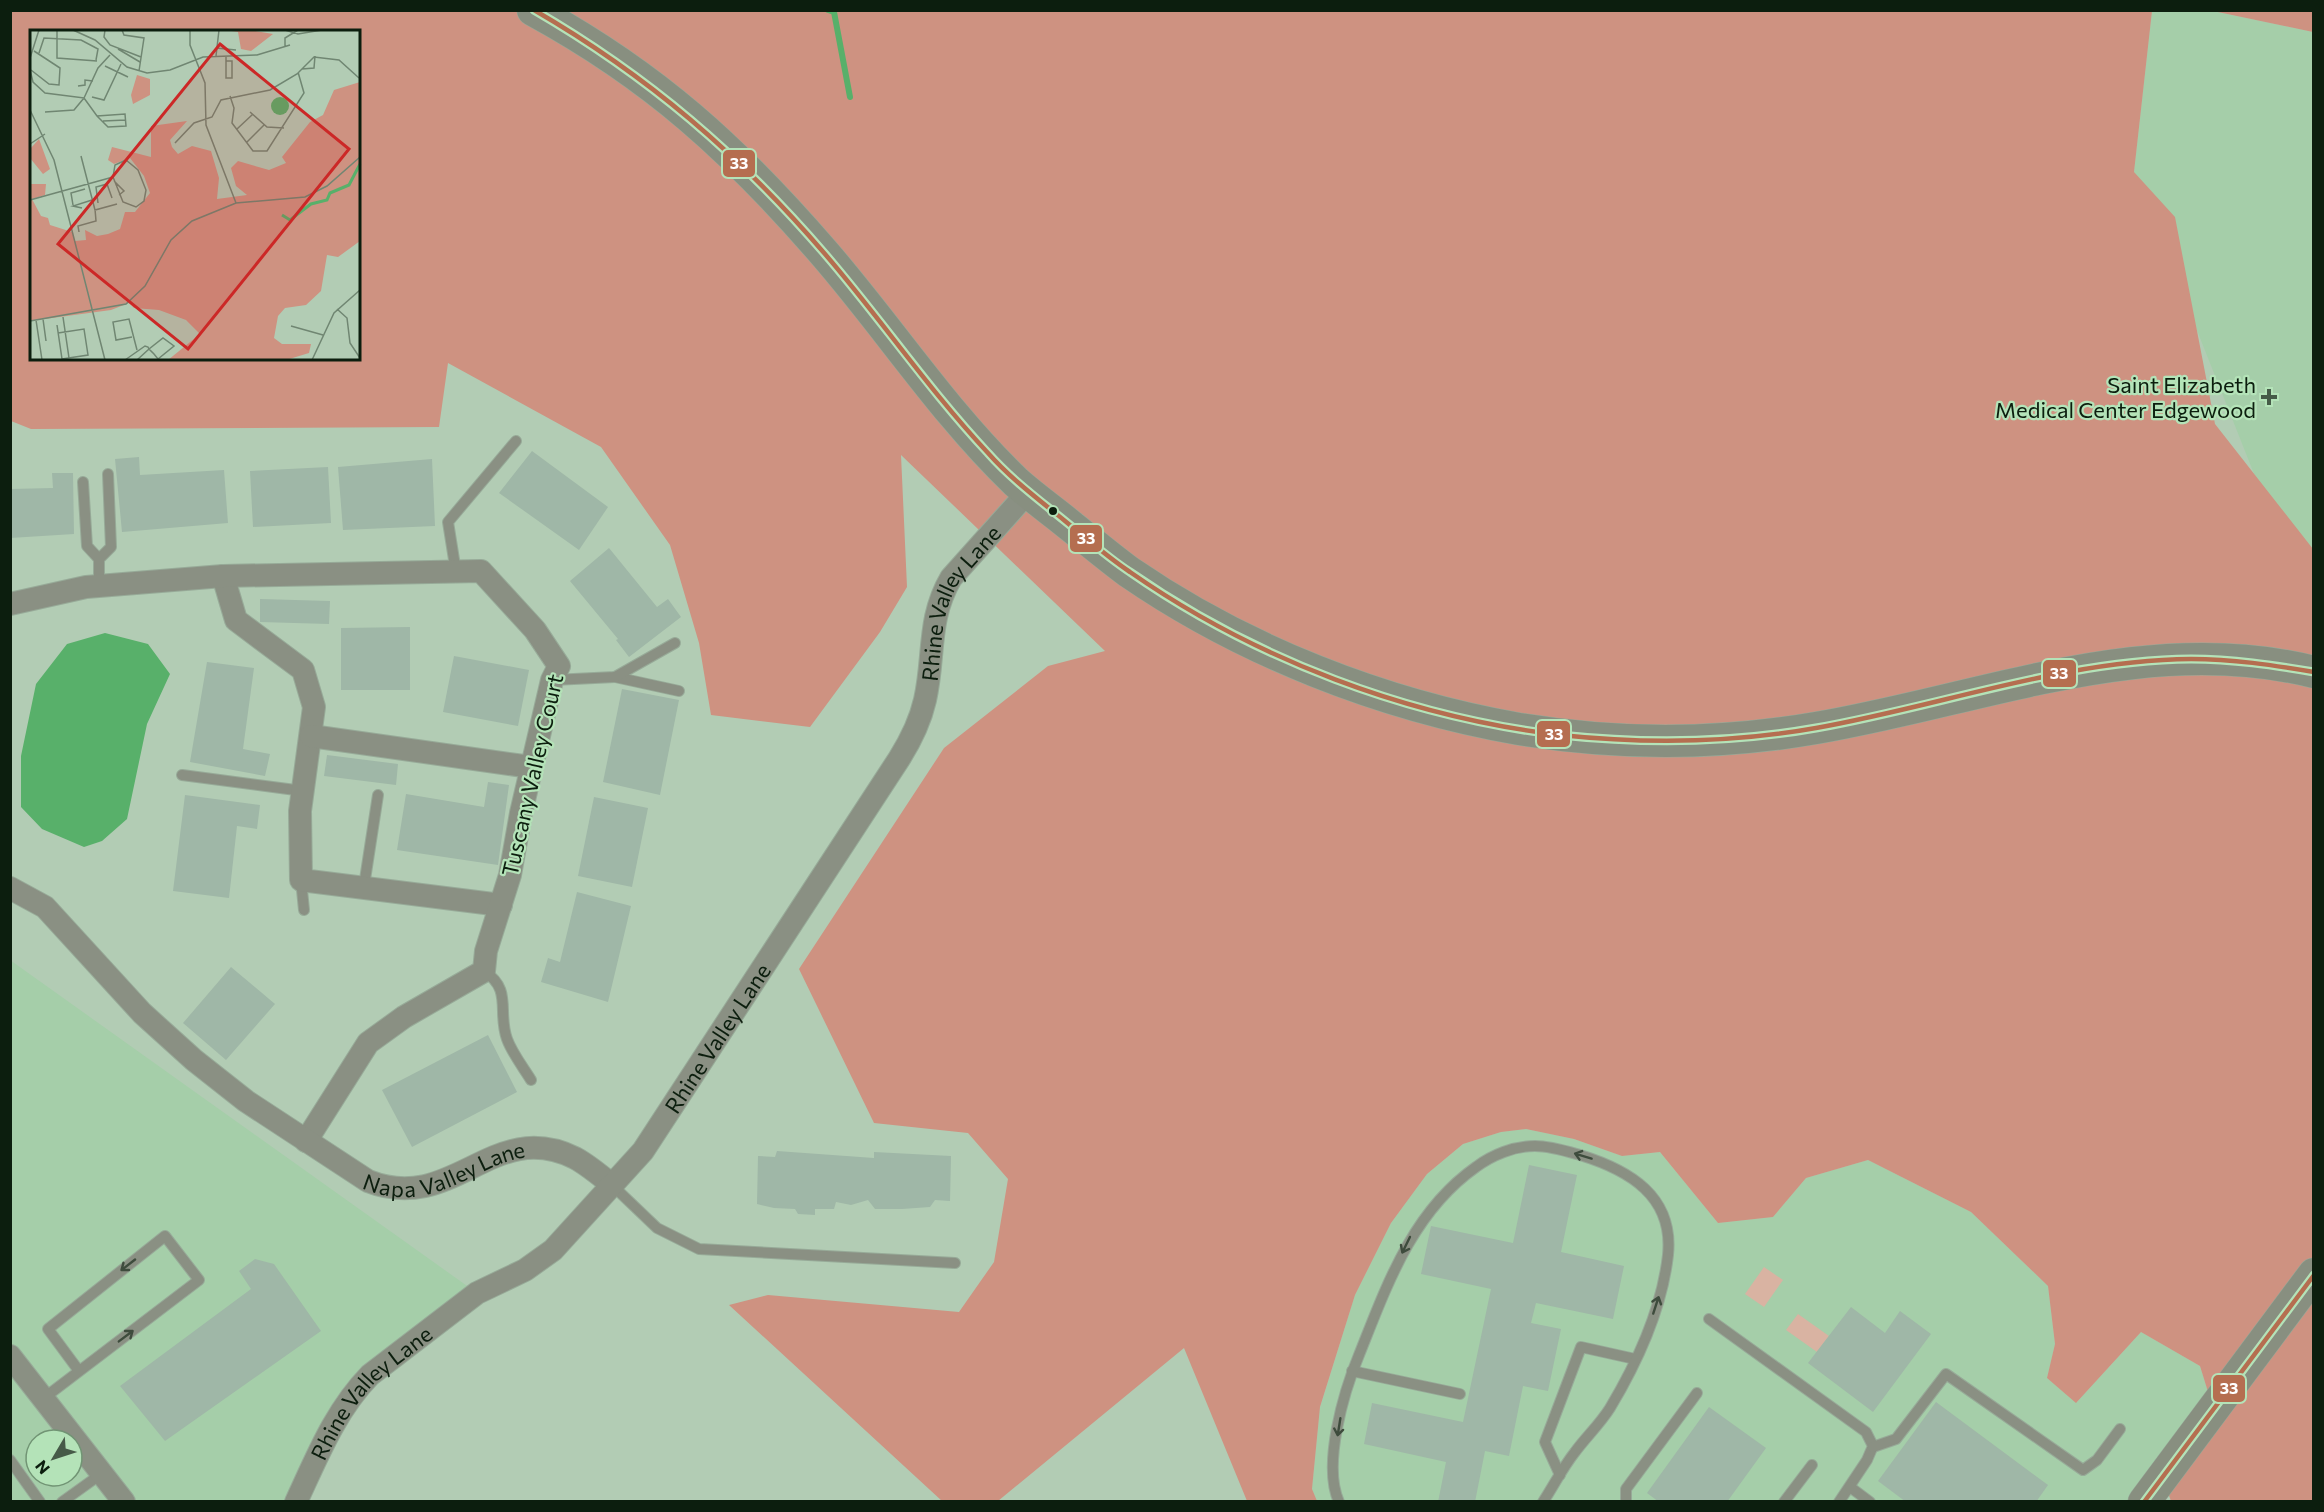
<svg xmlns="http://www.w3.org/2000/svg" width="2324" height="1512" font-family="Commissioner,sans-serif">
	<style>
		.built { fill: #a5cea9; fill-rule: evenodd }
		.green { fill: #d9b3a2 }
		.forest { fill: #ce9281; fill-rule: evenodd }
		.water { fill: #58b06a }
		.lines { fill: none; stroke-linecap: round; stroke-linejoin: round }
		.stream { stroke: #58b06a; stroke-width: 6 }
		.building { fill: #9fb7a7 }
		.lane-casing { stroke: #97aa98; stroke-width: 12 }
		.street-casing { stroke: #97aa98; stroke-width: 24 }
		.secondary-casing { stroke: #97aa98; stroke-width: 33 }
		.lane { stroke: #8a9083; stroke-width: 10 }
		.street { stroke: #8a9083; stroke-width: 22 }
		.secondary { stroke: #888f80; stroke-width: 32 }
		.bus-1-casing { stroke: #b4e3b8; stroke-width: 9 }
		.bus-1 { stroke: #b56e50; stroke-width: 4.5 }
		.oneway { stroke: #3e4c3d }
		.poi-dot { fill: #465b48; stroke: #b4e3b8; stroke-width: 2 }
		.bus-dot { fill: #0c1e0e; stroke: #b4e3b8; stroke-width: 2 }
		.labels { text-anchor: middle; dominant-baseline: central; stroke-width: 4.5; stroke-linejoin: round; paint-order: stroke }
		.poi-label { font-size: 22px; fill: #0c1e0e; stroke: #b4e3b8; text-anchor: end }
		.street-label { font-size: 22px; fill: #0c1e0e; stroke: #b4e3b8 }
		.inset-river { fill: none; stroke: #58b06a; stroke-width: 3 }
		.inset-road { fill: none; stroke: #708672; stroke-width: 1.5 }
		.view { fill: #cc2827; fill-opacity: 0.15; stroke: #cc2827; stroke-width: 3 }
		.inset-edge { fill: none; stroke: #0c1e0e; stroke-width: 3 }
		.line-badge { stroke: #b4e3b8; stroke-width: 2 }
		.badge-label { font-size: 16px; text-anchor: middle; font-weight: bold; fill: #fff }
	</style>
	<rect width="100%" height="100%" fill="#b2ccb4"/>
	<g class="built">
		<path d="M 2152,11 L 2213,11 L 2313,32 L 2313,622 L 2134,172 Z"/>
		<path d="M 10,960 L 477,1293 L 370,1375 L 296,1501 L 11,1501 ZM 36,1440 L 72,1440 L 72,1476 L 36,1476 Z"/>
		<path d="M 1526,1129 L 1574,1139 L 1622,1156 L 1660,1152 L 1718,1223 L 1773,1217 L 1806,1178 L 1868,1160 L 1971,1212 L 2048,1286 L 2055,1344 L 2047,1378 L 2077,1402 L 2141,1332 L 2200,1366 L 2213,1408 L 2144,1501 L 1317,1502 L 1312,1489 L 1320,1408 L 1355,1295 L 1391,1223 L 1427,1174 L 1463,1144 L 1501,1132 Z"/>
	</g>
	<g class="green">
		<path d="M 1764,1267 L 1783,1280 L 1764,1307 L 1745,1294 Z"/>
		<path d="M 1798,1314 L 1829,1336 L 1817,1352 L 1786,1330 Z"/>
	</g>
	<g class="forest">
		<path d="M 10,11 L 2152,11 L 2134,172 L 2175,217 L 2215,424 L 2313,549 L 2313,1501 L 2171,1501 L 2162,1477 L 2213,1408 L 2200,1366 L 2141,1332 L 2076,1403 L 2047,1378 L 2055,1344 L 2048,1286 L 1971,1212 L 1868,1160 L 1806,1178 L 1773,1217 L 1718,1223 L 1660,1152 L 1622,1156 L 1574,1139 L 1526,1129 L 1501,1132 L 1463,1144 L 1427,1174 L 1391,1223 L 1355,1295 L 1320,1407 L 1312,1489 L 1317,1501 L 1247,1501 L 1184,1348 L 998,1501 L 942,1501 L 729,1305 L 768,1295 L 959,1312 L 994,1262 L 1008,1179 L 968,1133 L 874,1123 L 799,969 L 944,748 L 1048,666 L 1105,651 L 901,455 L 907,587 L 880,632 L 810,727 L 711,715 L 699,643 L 670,545 L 601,447 L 448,363 L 439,427 L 31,429 L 11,421 ZM 32,32 L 358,32 L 358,358 L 32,358 Z"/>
		<path d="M 2213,11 L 2313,11 L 2313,32 Z"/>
	</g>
	<path class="water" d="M 105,633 L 148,644 L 170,674 L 147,724 L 127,819 L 102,841 L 84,847 L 42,829 L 21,807 L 21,756 L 36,684 L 67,644 Z"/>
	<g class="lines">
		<path class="stream" d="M 828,10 L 834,12 L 850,97"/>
	</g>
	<g class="building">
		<path d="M 532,451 L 608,507 L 579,550 L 499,493 Z"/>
		<path d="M 139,457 L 140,475 L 224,470 L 228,523 L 122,532 L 115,459 Z"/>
		<path d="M 432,459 L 435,526 L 343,530 L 338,467 Z"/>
		<path d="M 328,467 L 331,523 L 253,527 L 250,471 Z"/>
		<path d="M 52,473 L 73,473 L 74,534 L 10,538 L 10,489 L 53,488 Z"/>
		<path d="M 609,548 L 657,607 L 668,599 L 681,617 L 629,657 L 616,640 L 618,639 L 570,581 Z"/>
		<path d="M 260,599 L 330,601 L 329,624 L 260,622 Z"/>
		<path d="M 410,627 L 410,690 L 341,690 L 341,628 Z"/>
		<path d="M 454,656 L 529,670 L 518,726 L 443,712 Z"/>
		<path d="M 207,662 L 254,668 L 243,749 L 270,754 L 265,776 L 190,762 Z"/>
		<path d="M 622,689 L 679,700 L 660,795 L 603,782 Z"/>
		<path d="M 327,755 L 398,764 L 396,785 L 324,776 Z"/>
		<path d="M 488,782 L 509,785 L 498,865 L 397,850 L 406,794 L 484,807 Z"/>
		<path d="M 185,795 L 260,805 L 257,829 L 237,826 L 229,898 L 173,891 Z"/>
		<path d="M 594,797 L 648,808 L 632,887 L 578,876 Z"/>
		<path d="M 577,892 L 631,906 L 608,1002 L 541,982 L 548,958 L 560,962 Z"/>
		<path d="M 231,967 L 275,1004 L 226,1060 L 183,1023 Z"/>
		<path d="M 488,1035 L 517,1092 L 412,1147 L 382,1090 Z"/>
		<path d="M 777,1151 L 874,1158 L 874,1152 L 951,1156 L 950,1201 L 935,1200 L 930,1207 L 902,1209 L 875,1209 L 868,1200 L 851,1205 L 836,1202 L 834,1209 L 815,1209 L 815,1215 L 798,1214 L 795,1209 L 774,1208 L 757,1204 L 758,1156 L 775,1157 Z"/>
		<path d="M 1529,1165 L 1577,1175 L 1561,1252 L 1624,1266 L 1613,1319 L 1536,1303 L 1531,1323 L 1561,1329 L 1548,1391 L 1523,1386 L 1509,1456 L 1485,1451 L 1475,1502 L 1438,1502 L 1446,1462 L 1364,1444 L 1372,1403 L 1463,1422 L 1491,1289 L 1421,1274 L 1431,1226 L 1513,1243 Z"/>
		<path d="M 255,1259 L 274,1264 L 321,1331 L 165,1441 L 120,1386 L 251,1289 L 239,1271 Z"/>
		<path d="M 1851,1307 L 1885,1333 L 1900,1311 L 1931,1334 L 1873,1412 L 1808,1363 Z"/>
		<path d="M 1936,1402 L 2048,1485 L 2036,1502 L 1906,1502 L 1878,1481 Z"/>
		<path d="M 1709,1407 L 1766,1448 L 1727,1502 L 1659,1502 L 1647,1493 Z"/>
	</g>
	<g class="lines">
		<defs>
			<g id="lane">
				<path d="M 83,482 L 87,546 L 99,559"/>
				<path d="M 456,572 L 448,522 L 516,441"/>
				<path d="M 99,586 L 99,559 L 111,547 L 108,474"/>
				<path d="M 615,677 L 679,691"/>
				<path d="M 553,680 L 615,677 L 675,643"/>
				<path d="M 182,775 L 303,791"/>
				<path d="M 301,880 L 304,910"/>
				<path d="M 364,886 L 378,795"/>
				<path d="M 484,971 C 513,990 497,1011 507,1039 C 512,1053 523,1067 531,1080"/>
				<path d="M 612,1185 L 657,1228 L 699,1249 L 955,1263"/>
				<path d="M 1709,1319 L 1866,1432 L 1873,1446 L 1867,1460 L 1839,1502"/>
				<path d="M 1352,1371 L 1460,1394"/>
				<path d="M 44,1398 L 199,1280 L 165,1236 L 48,1329 L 79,1371"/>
				<path d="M 1873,1447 L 1896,1439 L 1946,1374 L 2083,1470 L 2097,1460 L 2120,1429"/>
				<path d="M 10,1460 L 40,1502"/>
				<path d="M 1560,1475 L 1545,1442 L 1581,1347 L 1635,1359"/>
				<path d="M 1850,1487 L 1870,1502"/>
				<path d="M 62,1502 L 101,1474"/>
				<path d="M 1339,1502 C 1322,1465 1344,1391 1359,1355 C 1387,1285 1412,1212 1476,1167 C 1492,1155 1514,1146 1535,1146 C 1550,1146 1566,1151 1580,1155 C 1629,1170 1674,1196 1668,1255 C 1662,1308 1637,1363 1610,1408 C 1600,1424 1586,1437 1575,1452 C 1563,1467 1554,1485 1543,1502"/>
				<path d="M 1626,1502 L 1626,1489 L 1697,1393"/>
				<path d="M 1784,1502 L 1812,1465"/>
			</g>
			<g id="street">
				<path d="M 223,576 L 236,620 L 303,670 L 314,707 L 300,811 L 301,880 L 501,905"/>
				<path d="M 10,604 L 86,587 L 223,576 L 481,571 L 535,630 L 559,666 L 552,680 L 521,813 L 510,875 L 486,951 L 484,971 L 404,1017 L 368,1043 L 306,1141"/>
				<path d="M 311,736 L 531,767"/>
				<path id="s1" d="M 10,888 L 45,907 L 142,1013 L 194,1060 L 246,1101 L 368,1181 C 454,1215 492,1117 575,1158 C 588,1165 600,1175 612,1185"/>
				<path d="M 10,1356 L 124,1502"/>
				<path id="s2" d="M 296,1502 C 317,1457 335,1411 370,1375 L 477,1293 L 525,1270 L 553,1250 L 643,1151 L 899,759 C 911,740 920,722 925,700 C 935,656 927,619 951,578 L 1028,492"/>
			</g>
			<g id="secondary">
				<path d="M 533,10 C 654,76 734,149 824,253 C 889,328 944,413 1016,482 C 1034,498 1054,512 1072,527 C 1091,542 1110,558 1129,572 C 1244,651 1382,705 1519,729 C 1617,745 1718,745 1816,728 C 1981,700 2146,630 2314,672"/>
				<path d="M 2144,1502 L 2314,1274"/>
			</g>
		</defs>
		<use href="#lane" class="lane-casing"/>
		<use href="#street" class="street-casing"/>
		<use href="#secondary" class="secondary-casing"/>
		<use href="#lane" class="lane"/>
		<use href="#street" class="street"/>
		<use href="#secondary" class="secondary"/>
		<defs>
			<g id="bus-1">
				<path d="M 534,10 C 648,76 739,154 825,254 C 881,319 929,390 988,453 C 1011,479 1038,499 1065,521 C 1086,538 1107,557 1130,572 C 1255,659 1408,717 1560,735 C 1645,744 1732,743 1816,728 C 1941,706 2064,660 2191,659 C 2233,659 2272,665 2314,672"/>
				<path d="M 2144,1502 L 2314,1275"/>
			</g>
		</defs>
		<use href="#bus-1" class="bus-1-casing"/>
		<use href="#bus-1" class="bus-1"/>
	</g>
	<defs><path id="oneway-shaft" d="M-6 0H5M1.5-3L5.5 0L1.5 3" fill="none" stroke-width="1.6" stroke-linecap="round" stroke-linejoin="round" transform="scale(1.5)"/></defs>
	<g class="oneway">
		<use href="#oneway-shaft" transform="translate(1583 1156) rotate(-163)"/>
		<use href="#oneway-shaft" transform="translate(1406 1245) rotate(116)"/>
		<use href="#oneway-shaft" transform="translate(128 1265) rotate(142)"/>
		<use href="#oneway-shaft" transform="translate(1656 1305) rotate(-72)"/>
		<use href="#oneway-shaft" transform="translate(126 1336) rotate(-37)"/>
		<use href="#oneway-shaft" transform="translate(1339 1427) rotate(99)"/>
	</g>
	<path class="poi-dot" d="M2266 388h6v6h6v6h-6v6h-6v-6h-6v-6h6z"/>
	<circle class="bus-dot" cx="1053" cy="511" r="5"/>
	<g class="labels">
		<g class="poi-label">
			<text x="2256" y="384">Saint Elizabeth<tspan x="2256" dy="25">Medical Center Edgewood</tspan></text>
		</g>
		<g class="street-label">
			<text stroke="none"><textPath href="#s2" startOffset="1143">Rhine Valley Lane</textPath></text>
			<text transform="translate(532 775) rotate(-77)">Tuscany Valley Court</text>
			<text stroke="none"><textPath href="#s2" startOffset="639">Rhine Valley Lane</textPath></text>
			<text stroke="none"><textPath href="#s1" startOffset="546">Napa Valley Lane</textPath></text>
			<text stroke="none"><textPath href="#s2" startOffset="135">Rhine Valley Lane</textPath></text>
		</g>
	</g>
	<g transform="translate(30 30)">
		<rect width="330" height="330" fill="#b2ccb4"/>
		<path d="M 196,0 L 220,0 L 243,4 L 221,21 L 211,19 L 208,2 ZM 107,45 L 120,49 L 120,65 L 103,74 L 101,65 ZM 330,52 L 330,211 L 308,227 L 297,225 L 291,261 L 276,275 L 255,278 L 248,286 L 244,308 L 252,314 L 281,314 L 279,323 L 256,330 L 138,330 L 170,304 L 156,290 L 129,280 L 104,278 L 99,273 L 81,280 L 0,291 L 0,154 L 16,154 L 15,165 L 2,169 L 11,186 L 18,188 L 20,195 L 42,202 L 45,211 L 56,210 L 55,200 L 67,206 L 78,204 L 90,199 L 95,182 L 105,182 L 120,163 L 114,146 L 100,128 L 84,134 L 78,130 L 82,117 L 121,127 L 121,96 L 157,91 L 140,110 L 142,117 L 148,124 L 162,116 L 181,121 L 189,148 L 187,169 L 217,165 L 206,156 L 201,138 L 208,131 L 239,140 L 256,133 L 252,127 L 280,92 L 293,85 L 304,60 ZM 9,109 L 20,139 L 13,144 L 0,128 L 0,119 Z" fill="#ce9281"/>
		<path d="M241 76a9 9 0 1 1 18 0a9 9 0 1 1-18 0Z" fill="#58b06a"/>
		<path class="inset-river" d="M 252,185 L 260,190 L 281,174 L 297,170 L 300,163 L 319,155 L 330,134"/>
		<path class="inset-road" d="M 27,0 L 27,28 L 67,31M 43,0 L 65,10 L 97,37 L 117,43 L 140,40 L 173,27 L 227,25 L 260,15M 75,0 L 74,7 L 80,15 L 111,27M 92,0 L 94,5 L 114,8 L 109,41M 160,0 L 160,15 L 175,53 L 176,95 L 206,173M 255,0 L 268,4 L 292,0M 255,17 L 255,8 L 268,0M 186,18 L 206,20M 88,19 L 110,32M 9,23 L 14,8 L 51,10 L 68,19 L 66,30M 186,26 L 189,0M 0,28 L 9,0M 196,31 L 202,31 L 202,48 L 196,48 L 196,26M 75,36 L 98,47M 272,39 L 284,38 L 285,26M 0,40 L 3,52 L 15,63 L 54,68 L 68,38 L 80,25M 1,40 L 19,54 L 29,55 L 30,38 L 4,21M 48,56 L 55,55 L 55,50 L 63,51M 200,66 L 204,78 L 202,93 L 223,121 L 237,121 L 274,63 L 268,42M 62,67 L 74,70 L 91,34M 0,80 L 24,130 L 75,330M 15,82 L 44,80 L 54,68 L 67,86 L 78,97 L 96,96 L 95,84 L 67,86M 220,82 L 237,97 L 254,98M 73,91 L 96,90M 207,99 L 223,84M 217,112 L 234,95M 145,113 L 164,93 L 182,87 L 191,70 L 240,60 L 267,44 L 284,27 L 309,30 L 329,48M 0,114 L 15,104M 51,126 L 65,180 L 87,174M 96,130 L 108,140 L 116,160 L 114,171 L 106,177 L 93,172 L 83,147 L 85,135 ZM 84,151 L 94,161 L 89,165M 0,170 L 83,147M 68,173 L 66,157 L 77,154 L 82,168M 43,175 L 41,163 L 55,159M 52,178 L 43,176 L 62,170M 49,202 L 48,196 L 66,191 L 65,179M 307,279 L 317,288 L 320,313 L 330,328M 33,287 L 39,328M 13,289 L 16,311M 6,290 L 12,330M 0,291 L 96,274 L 115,256 L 141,210 L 162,191 L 206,173 L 275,167 L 297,156 L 330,127M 27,295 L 32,329 L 58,325 L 54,299 L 28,303M 261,296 L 293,305M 102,307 L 86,310 L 83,292 L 99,289 L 107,320M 95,330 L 115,316 L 118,317 L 119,319 L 124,324 L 128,329 L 144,316 L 133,308 L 119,319 L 107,330M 282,330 L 304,283 L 330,260"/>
		<path class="view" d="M 190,14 L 319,119 L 158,319 L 28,214 Z"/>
		<rect width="330" height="330" class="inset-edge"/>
	</g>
	<g class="line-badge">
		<rect x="722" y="149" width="34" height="29" rx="6" fill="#b56e50"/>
		<rect x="1069" y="524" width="34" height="29" rx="6" fill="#b56e50"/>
		<rect x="2042" y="659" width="35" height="29" rx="6" fill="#b56e50"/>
		<rect x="1536" y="720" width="35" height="28" rx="6" fill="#b56e50"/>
		<rect x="2212" y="1374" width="34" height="29" rx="6" fill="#b56e50"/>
	</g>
	<g class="badge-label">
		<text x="739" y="169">33</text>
		<text x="1086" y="544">33</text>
		<text x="2059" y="679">33</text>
		<text x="1554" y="740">33</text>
		<text x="2229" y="1394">33</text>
	</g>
	<rect width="2324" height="1512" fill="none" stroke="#0c1e0e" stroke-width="24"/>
	<g transform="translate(54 1458) rotate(231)"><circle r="28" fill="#b4e3b8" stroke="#719474" stroke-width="1.5"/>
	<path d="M0-4.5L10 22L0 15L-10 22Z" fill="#465b48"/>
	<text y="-9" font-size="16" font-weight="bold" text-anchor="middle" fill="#0c1e0e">N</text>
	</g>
</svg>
